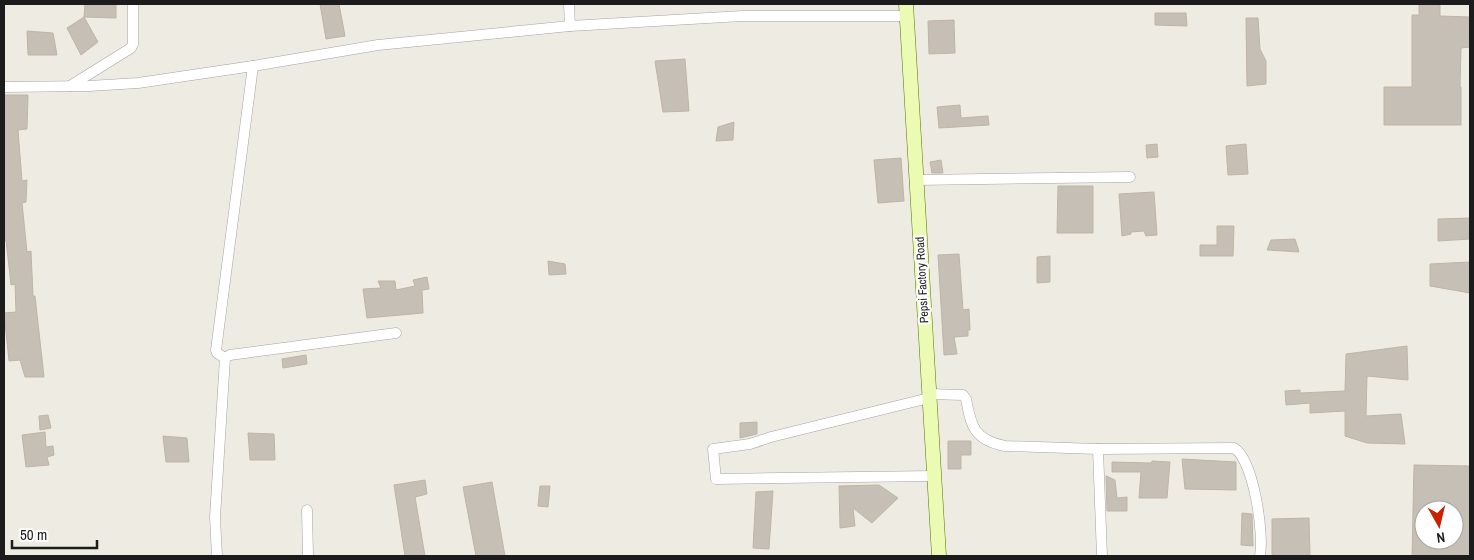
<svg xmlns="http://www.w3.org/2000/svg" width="1474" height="560" font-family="'Archivo Narrow',sans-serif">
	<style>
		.building { fill: #c6bfb5; stroke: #c0b5a4; fill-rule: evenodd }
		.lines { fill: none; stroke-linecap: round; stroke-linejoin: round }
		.street-casing { stroke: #a3a3a3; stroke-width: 11 }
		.secondary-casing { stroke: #557402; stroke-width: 15 }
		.street { stroke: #fff; stroke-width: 10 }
		.secondary { stroke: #ebfbb3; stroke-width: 14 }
		.labels { text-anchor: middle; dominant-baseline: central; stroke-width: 4.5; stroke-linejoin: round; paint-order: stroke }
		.street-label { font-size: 12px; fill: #1c1c1c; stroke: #fff }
	</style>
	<rect width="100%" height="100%" fill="#eeece2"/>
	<g class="building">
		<path d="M 85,4 L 116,4 L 116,18 L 84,17 Z"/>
		<path d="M 320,4 L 339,4 L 345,36 L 326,39 Z"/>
		<path d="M 1419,4 L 1440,4 L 1440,16 L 1470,17 L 1470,47 L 1461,48 L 1460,87 L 1461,87 L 1461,125 L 1384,125 L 1384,87 L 1412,87 L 1412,15 L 1419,15 Z"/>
		<path d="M 1155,13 L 1186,13 L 1187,26 L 1155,25 Z"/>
		<path d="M 84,17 L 98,42 L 81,55 L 67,28 Z"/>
		<path d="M 1246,18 L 1258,18 L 1260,49 L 1266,61 L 1266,84 L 1247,86 Z"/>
		<path d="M 954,20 L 955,53 L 929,54 L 928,21 Z"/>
		<path d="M 27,31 L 53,33 L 57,55 L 28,55 Z"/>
		<path d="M 685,59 L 689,111 L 663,112 L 655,61 Z"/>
		<path d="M 4,95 L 28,95 L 27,129 L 18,130 L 22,181 L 27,180 L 26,202 L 22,203 L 27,252 L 31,251 L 33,296 L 35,296 L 44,377 L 25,377 L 20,360 L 9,361 L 4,313 L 16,312 L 15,284 L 11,285 L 6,240 L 4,241 Z"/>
		<path d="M 960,105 L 961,118 L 988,116 L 989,125 L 939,128 L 937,107 Z"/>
		<path d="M 734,122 L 733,140 L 716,141 L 718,127 Z"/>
		<path d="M 1157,144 L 1158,157 L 1147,158 L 1146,145 Z"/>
		<path d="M 1246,144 L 1248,174 L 1228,175 L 1226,146 Z"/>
		<path d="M 901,158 L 904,201 L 878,203 L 874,160 Z"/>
		<path d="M 941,160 L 943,173 L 932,173 L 930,162 Z"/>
		<path d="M 1058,186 L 1093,186 L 1093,233 L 1057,233 Z"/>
		<path d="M 1154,192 L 1157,235 L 1146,236 L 1144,231 L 1131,232 L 1131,234 L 1122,236 L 1119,194 Z"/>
		<path d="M 1470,218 L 1470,239 L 1438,241 L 1438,219 Z"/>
		<path d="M 1217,226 L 1234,226 L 1233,256 L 1200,256 L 1200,245 L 1217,245 Z"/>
		<path d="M 1295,239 L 1299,252 L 1267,250 L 1271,240 Z"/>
		<path d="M 959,254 L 963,310 L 969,309 L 970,330 L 968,330 L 968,336 L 954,337 L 957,354 L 944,355 L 938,255 Z"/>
		<path d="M 1050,256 L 1050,282 L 1037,283 L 1037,257 Z"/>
		<path d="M 548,261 L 565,264 L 566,274 L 549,275 Z"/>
		<path d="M 1470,262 L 1470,293 L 1430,286 L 1430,264 Z"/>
		<path d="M 427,277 L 429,289 L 422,290 L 423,313 L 367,318 L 363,289 L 381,288 L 378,281 L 395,281 L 396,290 L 415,286 L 413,280 Z"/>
		<path d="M 1407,346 L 1408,380 L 1367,376 L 1366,416 L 1401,414 L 1405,444 L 1367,443 L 1345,436 L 1345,411 L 1310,413 L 1310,403 L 1286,405 L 1285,391 L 1300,390 L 1300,393 L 1345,391 L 1346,354 Z"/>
		<path d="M 306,355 L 307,364 L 283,368 L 282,359 Z"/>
		<path d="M 48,415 L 51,428 L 40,430 L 39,416 Z"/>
		<path d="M 757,422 L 757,434 L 740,438 L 740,423 Z"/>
		<path d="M 45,432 L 46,447 L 53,446 L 54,455 L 47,457 L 49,465 L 26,467 L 22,435 Z"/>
		<path d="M 248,433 L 274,434 L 275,460 L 250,460 Z"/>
		<path d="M 163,436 L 187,438 L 189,462 L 166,462 Z"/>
		<path d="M 948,441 L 971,441 L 971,455 L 961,455 L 961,469 L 948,469 Z"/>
		<path d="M 1182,459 L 1236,462 L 1236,490 L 1185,489 Z"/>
		<path d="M 1152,461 L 1170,462 L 1167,498 L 1139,498 L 1141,472 L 1112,472 L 1112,462 L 1151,463 Z"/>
		<path d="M 1414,465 L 1470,466 L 1470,556 L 1412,556 ZM 1424,510 L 1454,510 L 1454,540 L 1424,540 Z"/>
		<path d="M 1106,476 L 1115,480 L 1117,498 L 1127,497 L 1127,511 L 1107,511 Z"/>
		<path d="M 425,480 L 427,494 L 415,497 L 425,556 L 405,556 L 394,485 Z"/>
		<path d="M 492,482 L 505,556 L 476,556 L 463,487 Z"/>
		<path d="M 879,485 L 898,498 L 872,523 L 853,508 L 855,526 L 840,528 L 839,486 Z"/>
		<path d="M 540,486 L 550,486 L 548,507 L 538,506 Z"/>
		<path d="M 773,491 L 769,549 L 753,548 L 756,492 Z"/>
		<path d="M 1242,513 L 1252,514 L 1253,546 L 1241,545 Z"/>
		<path d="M 1309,518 L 1310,556 L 1272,556 L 1272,519 Z"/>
	</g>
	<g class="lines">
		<defs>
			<g id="street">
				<path d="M 569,4 L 570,26"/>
				<path d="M 70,86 L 131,48 L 133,44 L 133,4"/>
				<path d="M 4,87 L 89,86 L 138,83 L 253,66 L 378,45 L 570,26 L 742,16 L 907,16"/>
				<path d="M 916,180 L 1130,177"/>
				<path d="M 225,358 L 217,353 L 216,350 L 253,66"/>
				<path d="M 929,394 L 963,395 L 966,399 C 971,426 974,440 1005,446 L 1098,449 L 1234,448 C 1254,460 1264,534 1260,556"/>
				<path d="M 929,398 L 771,437 L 750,444 L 713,449 L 716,479 L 934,476"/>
				<path d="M 1098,449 L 1102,556"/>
				<path d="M 307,510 L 308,556"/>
				<path d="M 217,556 L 215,517 L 225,358 L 230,355 L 396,333"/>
			</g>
			<path id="secondary" d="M 906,4 L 939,556"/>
		</defs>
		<use href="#street" class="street-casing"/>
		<use href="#secondary" class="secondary-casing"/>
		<use href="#street" class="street"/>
		<use href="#secondary" class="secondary"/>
	</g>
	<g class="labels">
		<g class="street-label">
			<text transform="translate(922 280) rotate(-93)">Pepsi Factory Road</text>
		</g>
	</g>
	<rect width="1474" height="560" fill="none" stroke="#1c1c1c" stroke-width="10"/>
	<g transform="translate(1439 525) rotate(172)"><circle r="24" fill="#ffffff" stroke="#a4a4a4"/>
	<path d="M0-4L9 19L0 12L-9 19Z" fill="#c92100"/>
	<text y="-8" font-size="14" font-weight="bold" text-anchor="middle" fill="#1c1c1c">N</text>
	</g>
	<path d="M12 540v8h85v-8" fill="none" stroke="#1c1c1c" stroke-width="2.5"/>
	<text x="20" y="540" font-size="15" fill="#1c1c1c" stroke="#ffffff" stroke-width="4" paint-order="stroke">50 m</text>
</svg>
